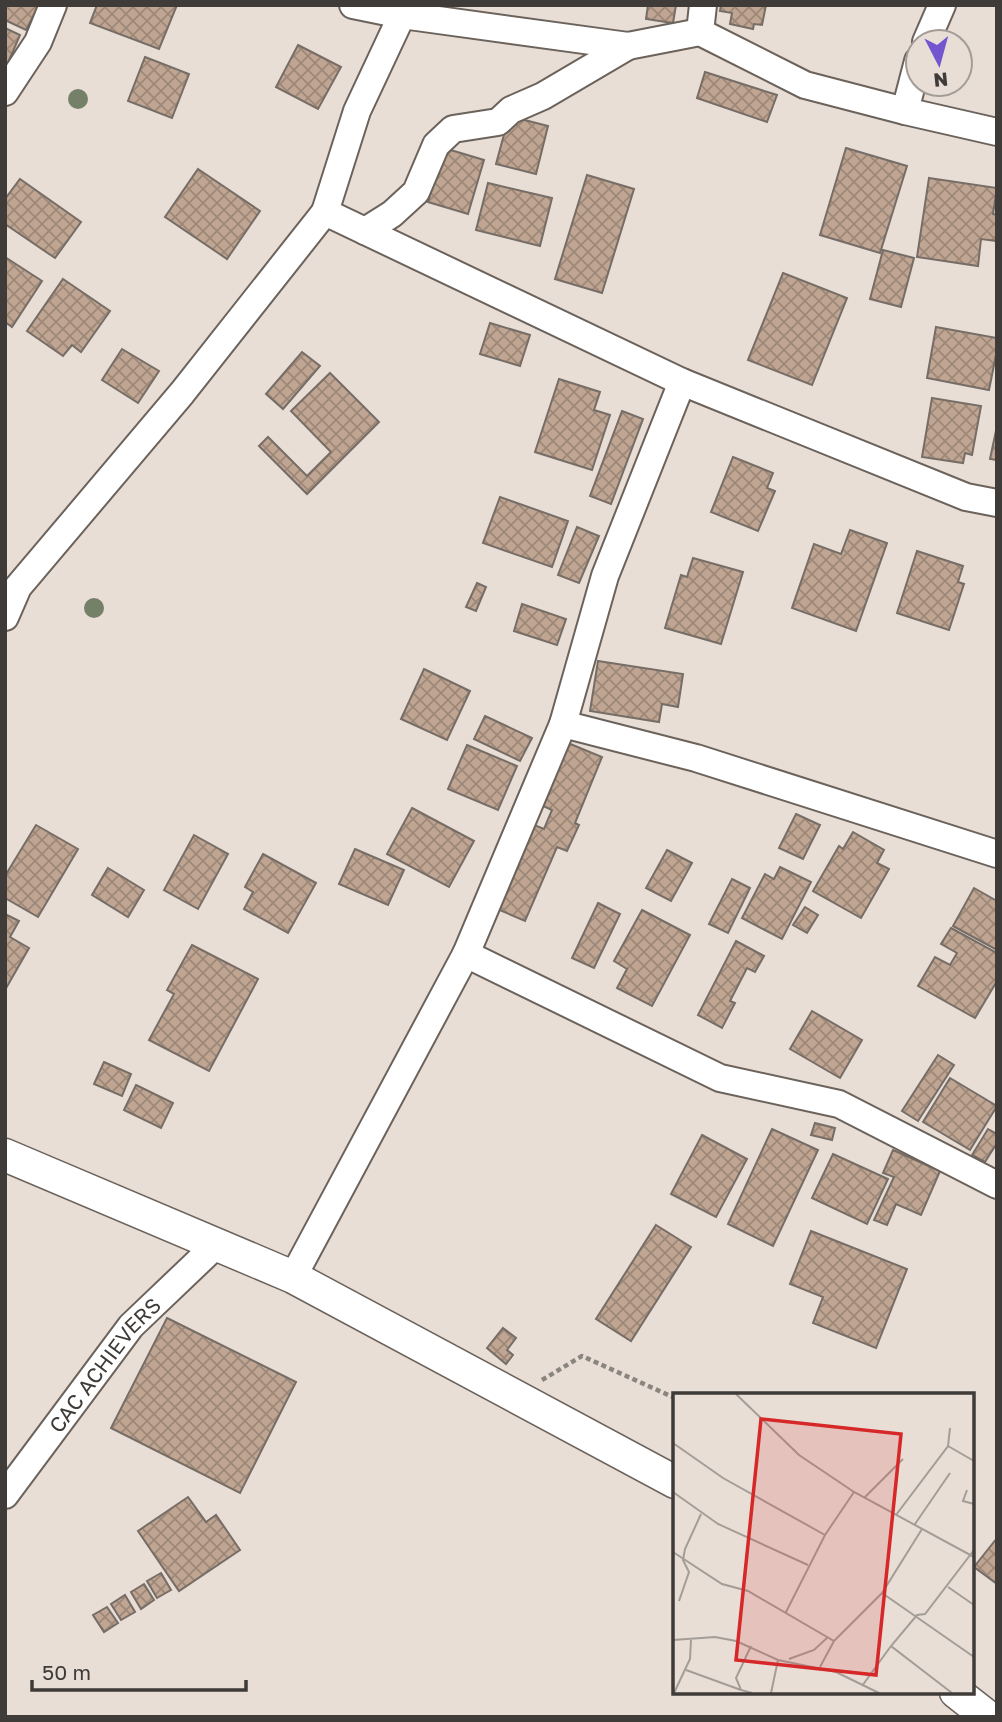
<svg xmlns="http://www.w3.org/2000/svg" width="1002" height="1722" font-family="'Golos Text',sans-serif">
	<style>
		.building { fill: url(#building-cross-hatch); stroke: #766d66; stroke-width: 2 }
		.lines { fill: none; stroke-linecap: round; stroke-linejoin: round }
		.minor-casing { stroke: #6b625b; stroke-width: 30 }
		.tertiary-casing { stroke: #6b625b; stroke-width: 35 }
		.path { stroke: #8b857f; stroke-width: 4.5; stroke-dasharray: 5 3.5; stroke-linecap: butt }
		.minor { stroke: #fff; stroke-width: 26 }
		.tertiary { stroke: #fff; stroke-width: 32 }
		.tree { fill: #748068 }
		.labels { text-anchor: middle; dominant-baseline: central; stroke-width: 6; stroke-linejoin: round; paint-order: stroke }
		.street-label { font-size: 21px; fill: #3f3b38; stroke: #e8ded6 }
		.inset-road { fill: none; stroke: #a49d97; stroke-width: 2 }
		.view { fill: #d62828; fill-opacity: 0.15; stroke: #d62828; stroke-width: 3.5 }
		.inset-edge { fill: none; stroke: #3f3b38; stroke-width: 3.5 }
	</style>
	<defs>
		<pattern id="building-cross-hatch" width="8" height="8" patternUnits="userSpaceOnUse" patternTransform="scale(1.75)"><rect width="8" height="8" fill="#bfa592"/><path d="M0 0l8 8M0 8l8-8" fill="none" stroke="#9d8878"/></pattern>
	</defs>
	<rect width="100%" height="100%" fill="#e8ded6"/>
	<g class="building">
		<path d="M 5,5 L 39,5 L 26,30 L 5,20 Z"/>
		<path d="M 97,5 L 177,5 L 159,49 L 90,23 Z"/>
		<path d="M 648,5 L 676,5 L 673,23 L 646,19 Z"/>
		<path d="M 721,5 L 766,5 L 762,25 L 754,24 L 753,29 L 730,24 L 732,13 L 720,11 Z"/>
		<path d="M 5,28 L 20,35 L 8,63 L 5,61 Z"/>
		<path d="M 298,45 L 341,67 L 318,109 L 276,87 Z"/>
		<path d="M 145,57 L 189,74 L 172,118 L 128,101 Z"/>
		<path d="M 705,72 L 777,95 L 767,122 L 697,98 Z"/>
		<path d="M 509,116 L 548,126 L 536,174 L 496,164 Z"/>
		<path d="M 444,148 L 484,160 L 468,214 L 428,202 Z"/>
		<path d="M 846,148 L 907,166 L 880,253 L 820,235 Z"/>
		<path d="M 198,169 L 260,211 L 227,259 L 165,217 Z"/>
		<path d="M 587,175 L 634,189 L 602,293 L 555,279 Z"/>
		<path d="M 929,178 L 997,188 L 993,214 L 997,215 L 997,241 L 981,239 L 978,266 L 917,257 Z"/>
		<path d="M 20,179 L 81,222 L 55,258 L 5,224 L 5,199 Z"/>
		<path d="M 488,183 L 552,198 L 540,246 L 476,230 Z"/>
		<path d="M 883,250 L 914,258 L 901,307 L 870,299 Z"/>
		<path d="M 5,257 L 42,281 L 12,327 L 5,322 Z"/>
		<path d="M 783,273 L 847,298 L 812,385 L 748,360 Z"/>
		<path d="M 63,279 L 110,311 L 81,352 L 72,345 L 63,356 L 27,331 Z"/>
		<path d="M 490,323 L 530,335 L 520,366 L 480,354 Z"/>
		<path d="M 936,327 L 997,338 L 997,350 L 989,390 L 927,378 Z"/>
		<path d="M 122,349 L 159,371 L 138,403 L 102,380 Z"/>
		<path d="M 302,352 L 320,366 L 283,409 L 266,394 Z"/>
		<path d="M 330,373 L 379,422 L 307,494 L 259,446 L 268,437 L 307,476 L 331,452 L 291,411 Z"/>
		<path d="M 559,379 L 600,392 L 594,410 L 610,415 L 592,470 L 535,452 Z"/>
		<path d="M 932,398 L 981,406 L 972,455 L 965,453 L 963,463 L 922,457 Z"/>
		<path d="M 622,411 L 643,419 L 611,504 L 590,496 Z"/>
		<path d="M 997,426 L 997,460 L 990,459 Z"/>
		<path d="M 733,457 L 773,473 L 767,488 L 775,491 L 758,531 L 711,512 Z"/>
		<path d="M 500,497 L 568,521 L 552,567 L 483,543 Z"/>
		<path d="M 577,527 L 599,536 L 579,583 L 558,575 Z"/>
		<path d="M 850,530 L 887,543 L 856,631 L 792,608 L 814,544 L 841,554 Z"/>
		<path d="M 917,551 L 963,566 L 958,582 L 964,584 L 949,630 L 897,613 Z"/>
		<path d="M 693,558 L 743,572 L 721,644 L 665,628 L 681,575 L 687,577 Z"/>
		<path d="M 477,583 L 486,587 L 476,611 L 466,607 Z"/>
		<path d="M 522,604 L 566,619 L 557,645 L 514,631 Z"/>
		<path d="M 598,661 L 683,674 L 678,707 L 662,704 L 659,722 L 590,711 Z"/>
		<path d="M 424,669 L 470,691 L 447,740 L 401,719 Z"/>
		<path d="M 485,716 L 532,738 L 520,761 L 474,739 Z"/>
		<path d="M 568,743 L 602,757 L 575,823 L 579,825 L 567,851 L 557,847 L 525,921 L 495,908 L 532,824 L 544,829 L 552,810 L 541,805 Z"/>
		<path d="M 467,745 L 517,766 L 498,810 L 448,789 Z"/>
		<path d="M 412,808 L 474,841 L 449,887 L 387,854 Z"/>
		<path d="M 796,814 L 820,825 L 803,859 L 779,848 Z"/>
		<path d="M 36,825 L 78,849 L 38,917 L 5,898 L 5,876 Z"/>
		<path d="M 853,832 L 884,850 L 877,863 L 889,869 L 861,918 L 813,891 L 839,846 L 843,849 Z"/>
		<path d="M 194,835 L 228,854 L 198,909 L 164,890 Z"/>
		<path d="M 355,849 L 404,870 L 388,905 L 339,884 Z"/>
		<path d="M 667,850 L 692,863 L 671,901 L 646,888 Z"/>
		<path d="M 263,854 L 316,883 L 288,933 L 244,909 L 253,892 L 245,887 Z"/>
		<path d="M 780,867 L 811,882 L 782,939 L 742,918 L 765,874 L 774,879 Z"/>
		<path d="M 108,868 L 144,890 L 128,917 L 92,895 Z"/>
		<path d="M 732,879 L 750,888 L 728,933 L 709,924 Z"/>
		<path d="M 974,888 L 997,901 L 997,950 L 953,926 Z"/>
		<path d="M 598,903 L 620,914 L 594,968 L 572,958 Z"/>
		<path d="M 805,907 L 818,915 L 807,933 L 793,925 Z"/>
		<path d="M 642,910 L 690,935 L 652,1006 L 617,988 L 627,969 L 614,961 Z"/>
		<path d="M 5,914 L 19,921 L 10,937 L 29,948 L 5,990 Z"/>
		<path d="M 951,928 L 997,953 L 997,981 L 975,1018 L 918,986 L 935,957 L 950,965 L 957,953 L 941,944 Z"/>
		<path d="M 736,941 L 764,956 L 755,972 L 747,968 L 730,1001 L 735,1003 L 722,1028 L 698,1015 Z"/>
		<path d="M 192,945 L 258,979 L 209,1071 L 149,1040 L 174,994 L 167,990 Z"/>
		<path d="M 812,1011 L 862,1040 L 840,1078 L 790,1049 Z"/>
		<path d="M 938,1055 L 954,1065 L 918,1121 L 902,1111 Z"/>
		<path d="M 104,1062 L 131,1074 L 122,1096 L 94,1084 Z"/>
		<path d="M 950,1078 L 997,1106 L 970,1150 L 923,1122 Z"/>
		<path d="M 136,1085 L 173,1103 L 161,1128 L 124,1110 Z"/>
		<path d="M 815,1123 L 835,1128 L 832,1140 L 811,1135 Z"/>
		<path d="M 772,1129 L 818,1150 L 773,1246 L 728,1224 Z"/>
		<path d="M 988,1129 L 997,1134 L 997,1143 L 985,1162 L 972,1155 Z"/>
		<path d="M 702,1135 L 747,1159 L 716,1217 L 671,1194 Z"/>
		<path d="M 893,1150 L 940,1171 L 921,1215 L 896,1204 L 887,1225 L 874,1220 L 894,1177 L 883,1173 Z"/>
		<path d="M 833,1154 L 888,1179 L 867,1224 L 812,1198 Z"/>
		<path d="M 656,1225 L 691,1247 L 631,1341 L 596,1319 Z"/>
		<path d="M 811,1231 L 907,1269 L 876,1348 L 813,1323 L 823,1297 L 790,1284 Z"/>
		<path d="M 167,1318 L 296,1382 L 240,1493 L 111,1428 Z"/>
		<path d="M 503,1328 L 516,1338 L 507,1350 L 513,1355 L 506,1364 L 487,1348 Z"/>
		<path d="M 188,1497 L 206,1522 L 216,1515 L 240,1550 L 179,1591 L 138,1531 Z"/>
		<path d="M 997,1538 L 997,1584 L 974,1567 Z"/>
		<path d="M 161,1573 L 171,1590 L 157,1598 L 147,1581 Z"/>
		<path d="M 144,1584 L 154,1600 L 141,1609 L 131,1592 Z"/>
		<path d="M 125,1595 L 135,1612 L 121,1620 L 111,1604 Z"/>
		<path d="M 107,1607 L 118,1623 L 104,1632 L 93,1615 Z"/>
	</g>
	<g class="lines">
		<defs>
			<g id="minor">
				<path d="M 353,5 L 402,15 L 628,46 L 700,32 L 805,85 L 905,111 L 997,132"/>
				<path d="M 700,32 L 703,5"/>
				<path d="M 926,42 L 942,5"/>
				<path d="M 5,92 L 38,42 L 53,5"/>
				<path d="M 905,111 L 918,61"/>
				<path d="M 325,212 L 357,111 L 402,15"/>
				<path d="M 365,231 L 392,214 L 416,192 L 436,145 L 453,129 L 498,122 L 511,110 L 543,96 L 628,46"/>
				<path d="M 5,617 L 18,587 L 182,393 L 325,212 L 682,382 L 966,497 L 997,503"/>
				<path d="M 563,724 L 696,758 L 997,854"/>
				<path d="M 466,954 L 720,1078 L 839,1104 L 997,1185"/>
				<path d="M 293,1277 L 466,954 L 563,724 L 605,576 L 682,382"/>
				<path id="s1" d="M 5,1495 L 131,1326 L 217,1244"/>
			</g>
			<g id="tertiary">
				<path d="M 5,1155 L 293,1277 L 675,1482"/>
				<path d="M 956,1692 L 988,1717"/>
			</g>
		</defs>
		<use href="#minor" class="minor-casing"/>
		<use href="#tertiary" class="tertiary-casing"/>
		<path class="path" d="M 542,1380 L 582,1356 L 675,1398"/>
		<use href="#minor" class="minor"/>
		<use href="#tertiary" class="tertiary"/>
	</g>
	<g class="tree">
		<circle cx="78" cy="99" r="10"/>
		<circle cx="94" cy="608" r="10"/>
	</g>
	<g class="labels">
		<g class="street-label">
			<text stroke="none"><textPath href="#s1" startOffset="164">CAC ACHIEVERS</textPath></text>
		</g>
	</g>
	<g transform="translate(673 1393)">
		<rect width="301" height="301" fill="#e8ded6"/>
		<path class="inset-road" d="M 63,1 L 126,62 L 181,99 L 301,164M 0,50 L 50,85 L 152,142M 275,53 L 301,68M 294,97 L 290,108 L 301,111M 0,99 L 45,131 L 135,172M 191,105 L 230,66M 223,122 L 275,53 L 277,35M 242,131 L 277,80M 0,159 L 49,191 L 75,198 L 161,248 L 209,200 L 249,136M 275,194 L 301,212M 209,200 L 301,264M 6,208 L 16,179 L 10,167 L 12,156 L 28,121M 113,219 L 152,142 L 181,99M 0,247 L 42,244 L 63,248 L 105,267 L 163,279 L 206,300M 78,253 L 63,285 L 68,297 L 79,300M 116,266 L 141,257 L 155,244M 147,274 L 161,248M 13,277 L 68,297M 189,293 L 218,253M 1,300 L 17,266 L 18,247M 98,300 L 105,267M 279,300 L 218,253 L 244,222 L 252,221 L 301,157"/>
		<path class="view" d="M 88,26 L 228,41 L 203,282 L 63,267 Z"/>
		<rect width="301" height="301" class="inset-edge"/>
	</g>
	<rect width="1002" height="1722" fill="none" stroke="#3f3b38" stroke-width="14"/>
	<g transform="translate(939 63) rotate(174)"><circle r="33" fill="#e8ded6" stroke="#a49d97" stroke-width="2"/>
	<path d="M0-5L12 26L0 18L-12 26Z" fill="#7255cf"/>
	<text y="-10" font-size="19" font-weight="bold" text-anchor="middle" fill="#3f3b38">N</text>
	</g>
	<path d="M32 1680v10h214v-10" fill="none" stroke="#3f3b38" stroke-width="3.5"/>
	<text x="42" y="1680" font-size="21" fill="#3f3b38" stroke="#e8ded6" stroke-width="5" paint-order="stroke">50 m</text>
</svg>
